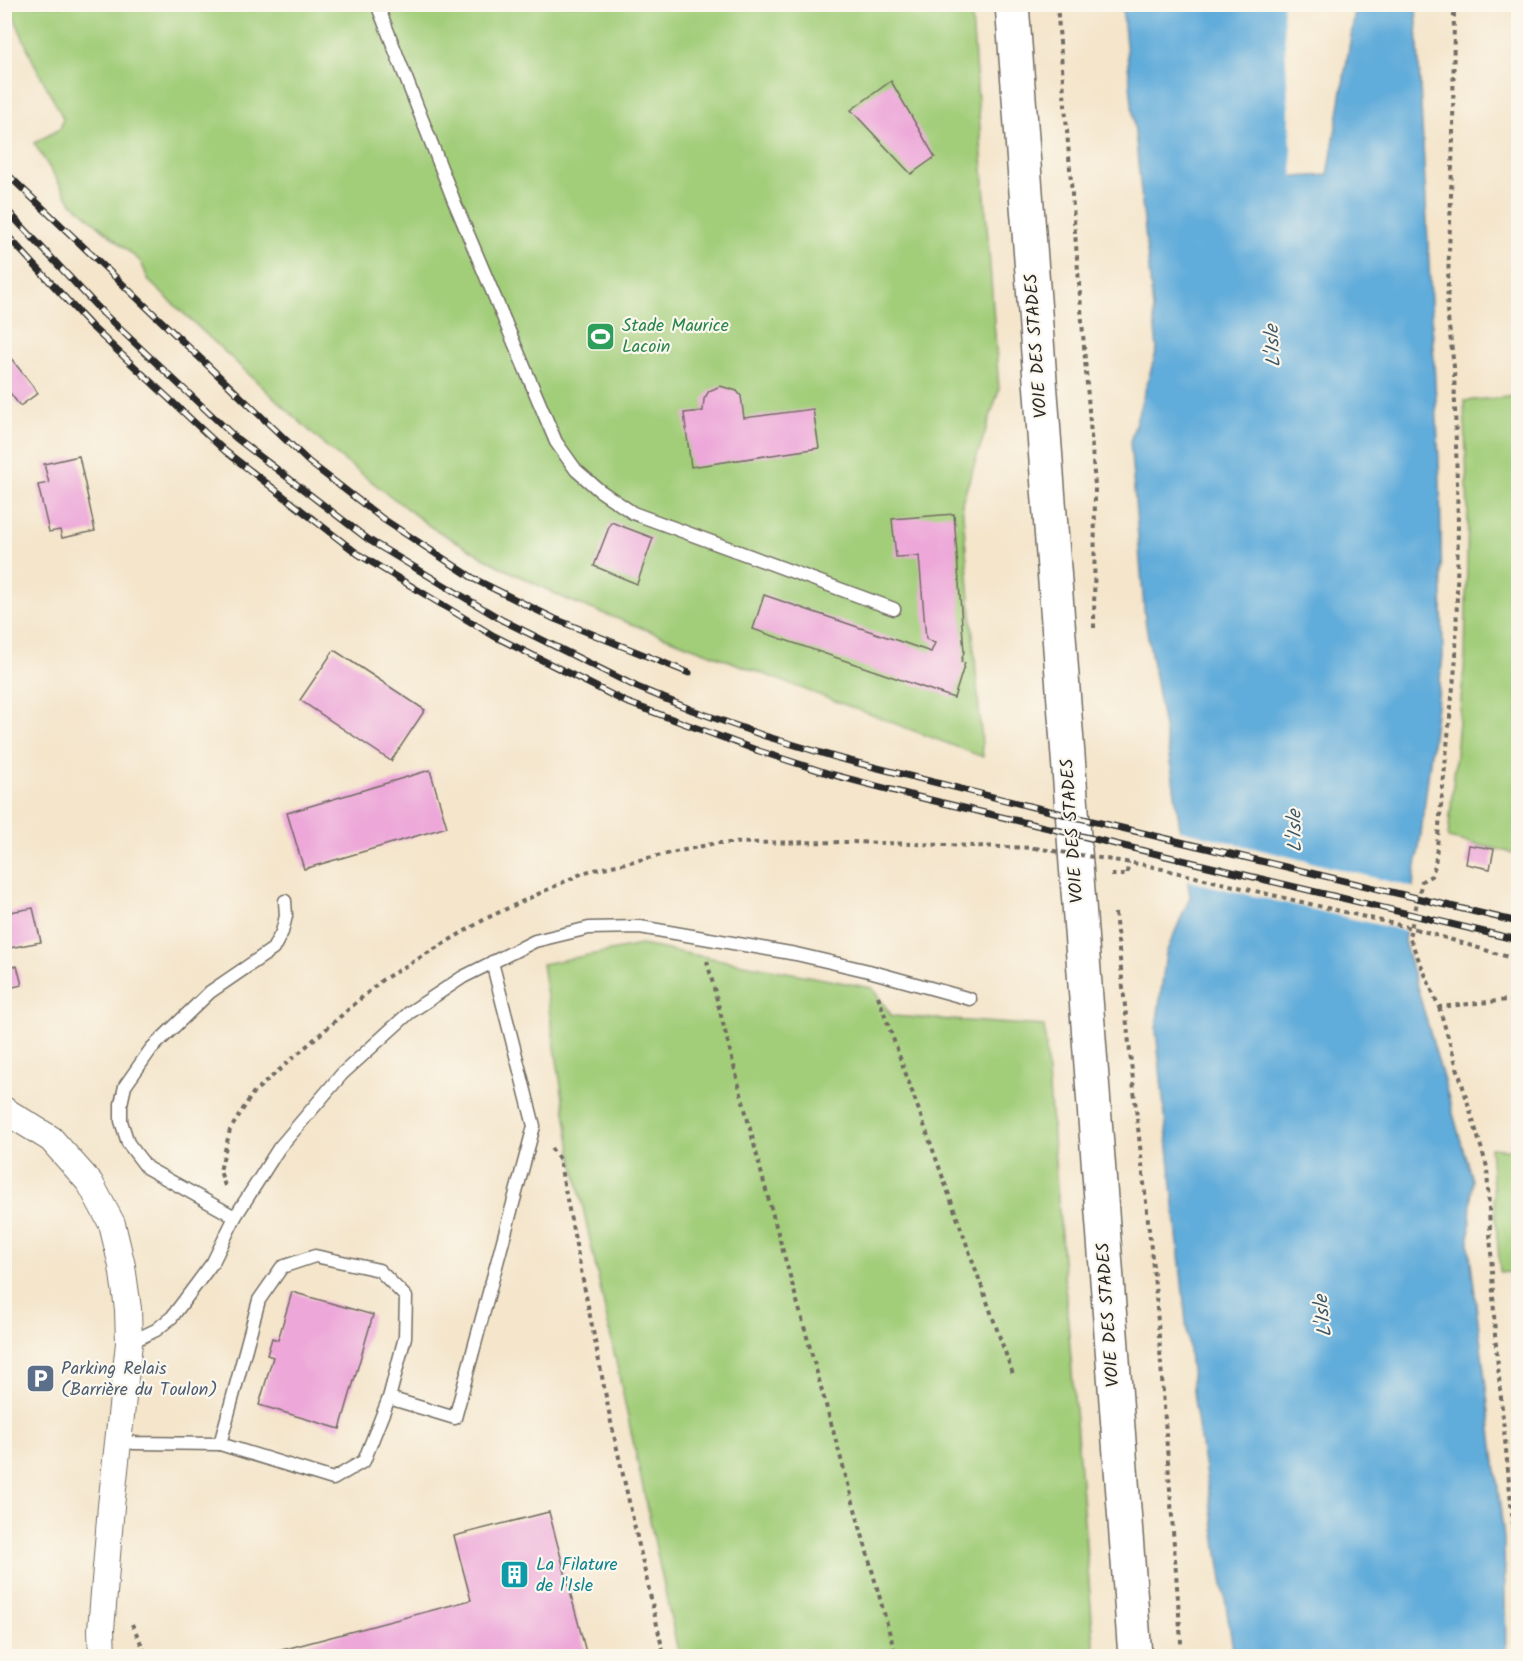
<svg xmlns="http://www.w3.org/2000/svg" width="1523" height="1661" font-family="Kalam,sans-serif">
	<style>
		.green { fill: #a2cd79; stroke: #667c52; stroke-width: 1.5 }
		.water { fill: #61acda; stroke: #466c82; stroke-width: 1.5 }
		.pier { fill: #f4e5cb }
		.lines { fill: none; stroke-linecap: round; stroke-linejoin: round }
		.river { stroke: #61acda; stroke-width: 57 }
		.building { fill: #eda8d9 }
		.lane-casing { stroke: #716c63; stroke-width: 15 }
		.street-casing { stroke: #716c63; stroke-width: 28 }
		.primary-casing { stroke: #716c63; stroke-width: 36 }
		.path { stroke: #716c63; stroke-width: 4; stroke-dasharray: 4.5 4.5; stroke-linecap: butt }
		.lane { stroke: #fff; stroke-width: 12 }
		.street { stroke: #fff; stroke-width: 26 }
		.primary { stroke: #fff; stroke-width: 33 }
		.rail-casing { stroke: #2b2b2b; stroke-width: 7 }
		.rail { stroke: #fbf7ec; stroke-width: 4.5; stroke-dasharray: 14; stroke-linecap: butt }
		.path-bridge { stroke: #716c63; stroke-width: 4; stroke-dasharray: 4.5 4.5; stroke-linecap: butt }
		.labels { text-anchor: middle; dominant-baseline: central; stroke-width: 4.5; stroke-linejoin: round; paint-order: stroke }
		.leisure-label { font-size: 18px; fill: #27864d; stroke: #fbf7ec; text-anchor: start }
		.street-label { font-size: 18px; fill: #2b2b2b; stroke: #fbf7ec }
		.service-label { font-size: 18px; fill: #4e5e75; stroke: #fbf7ec; text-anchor: start }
		.culture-label { font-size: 18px; fill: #0d838f; stroke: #fbf7ec; text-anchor: start }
		.water-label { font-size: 20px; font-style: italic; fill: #3e5868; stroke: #fbf7ec }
	</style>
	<rect width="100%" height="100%" fill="#fbf7ec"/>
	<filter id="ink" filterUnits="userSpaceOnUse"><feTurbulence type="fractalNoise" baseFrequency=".0167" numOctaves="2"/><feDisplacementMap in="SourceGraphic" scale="12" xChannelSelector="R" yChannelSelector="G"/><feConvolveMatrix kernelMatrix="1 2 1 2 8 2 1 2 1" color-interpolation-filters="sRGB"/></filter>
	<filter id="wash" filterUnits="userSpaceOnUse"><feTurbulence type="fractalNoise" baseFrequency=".008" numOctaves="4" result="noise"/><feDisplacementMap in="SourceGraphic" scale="24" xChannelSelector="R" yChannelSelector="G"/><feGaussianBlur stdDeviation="1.35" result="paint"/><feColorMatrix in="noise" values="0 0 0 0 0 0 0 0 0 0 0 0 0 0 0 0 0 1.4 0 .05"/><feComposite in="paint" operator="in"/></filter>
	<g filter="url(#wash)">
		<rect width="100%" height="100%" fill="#f4e5cb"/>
		<g class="green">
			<path d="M 9,5 L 971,5 L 999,390 L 962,502 L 983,757 L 568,600 L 501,567 L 431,527 L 329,449 L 149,281 L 141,262 L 71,202 L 34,143 L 60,129 L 63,118 L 32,59 Z"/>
			<path d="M 1518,396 L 1518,854 L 1448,838 L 1465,658 L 1468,511 L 1464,401 Z"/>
			<path d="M 641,945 L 872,988 L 892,1016 L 1044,1026 L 1095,1656 L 679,1656 L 572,1156 L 542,964 Z"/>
			<path d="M 1490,1148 L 1518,1150 L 1518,1273 L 1500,1272 Z"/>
		</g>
		<path class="water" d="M 1122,5 L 1233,5 L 1244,180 L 1328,175 L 1356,5 L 1416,5 L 1440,481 L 1443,656 L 1420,842 L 1404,941 L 1472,1180 L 1469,1245 L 1504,1538 L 1506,1656 L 1234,1656 L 1194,1400 L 1156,1030 L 1166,953 L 1190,897 L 1172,773 L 1145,620 L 1130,442 L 1157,349 Z"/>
		<path class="pier" d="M 1177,829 L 1416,888 L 1409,932 L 1185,880 Z"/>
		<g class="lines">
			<path class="river" d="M 1254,4 L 1269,258"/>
		</g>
		<g id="blocks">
			<g class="building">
				<path d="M 891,81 L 935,157 L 911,174 L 851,110 Z"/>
				<path d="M 7,353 L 38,393 L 20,406 L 4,385 L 4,355 Z"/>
				<path d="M 720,386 L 737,391 L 741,396 L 744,418 L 813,409 L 819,448 L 691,467 L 684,413 L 703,411 L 704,399 L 709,391 Z"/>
				<path d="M 79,456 L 95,531 L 62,538 L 60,530 L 49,532 L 38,485 L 49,483 L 44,464 Z"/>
				<path d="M 954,514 L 964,652 L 961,662 L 965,663 L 954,698 L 753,629 L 764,595 L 931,652 L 935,643 L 926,639 L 919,556 L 896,557 L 892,519 Z"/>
				<path d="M 611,522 L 653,538 L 637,584 L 594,566 Z"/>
				<path d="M 334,650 L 425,710 L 391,761 L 300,700 Z"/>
				<path d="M 430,770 L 447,827 L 304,869 L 287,813 Z"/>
				<path d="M 1469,845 L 1494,849 L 1490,869 L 1466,864 Z"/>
				<path d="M 33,908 L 41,942 L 4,949 L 4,913 Z"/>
				<path d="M 17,966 L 22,985 L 4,989 L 4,968 Z"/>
				<path d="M 292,1292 L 373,1315 L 340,1429 L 259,1405 L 273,1357 L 267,1355 L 272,1338 L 278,1340 Z"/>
				<path d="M 549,1512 L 587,1656 L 259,1656 L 471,1600 L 454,1536 Z"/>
			</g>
		</g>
	</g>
	<g filter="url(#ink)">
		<use href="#blocks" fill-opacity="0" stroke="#716c63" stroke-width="1.5"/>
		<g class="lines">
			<defs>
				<g id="lane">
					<path d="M 377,4 L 454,201 L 556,442 L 576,470 L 599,490 L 633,513 L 894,609"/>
					<path d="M 235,1217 L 147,1168 L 128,1143 L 121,1121 L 121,1104 L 125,1086 L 151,1049 L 210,992 L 273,949 L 282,932 L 286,916 L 285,901"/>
					<path d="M 129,1343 L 156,1330 L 172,1317 L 213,1262 L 235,1217 L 279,1148 L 342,1074 L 409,1013 L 463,977 L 535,941 L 589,928 L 640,927 L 796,954 L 869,971 L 970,999"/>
					<path d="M 119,1441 L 135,1443 L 220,1444 L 333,1479 L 364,1461 L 389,1398 L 455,1418 L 534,1126 L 492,962"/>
					<path d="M 220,1444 L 259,1300 L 282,1267 L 315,1256 L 379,1270 L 406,1297 L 405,1337 L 389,1398"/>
				</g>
				<path id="street" d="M 4,1110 L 51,1139 L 90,1183 L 112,1224 L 122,1266 L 128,1309 L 129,1343 L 111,1506 L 101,1630 L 102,1656"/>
				<path id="primary" d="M 1012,4 L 1135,1656"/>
			</defs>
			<use href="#lane" class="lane-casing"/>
			<use href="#street" class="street-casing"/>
			<use href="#primary" class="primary-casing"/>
			<g class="path">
				<path d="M 1057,4 L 1095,486 L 1094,629"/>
				<path d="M 1454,4 L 1453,137 L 1447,310 L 1454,367 L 1458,523 L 1456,657 L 1435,866 L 1431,876 L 1422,881 L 1409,937 L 1439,1007 L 1518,999"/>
				<path d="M 1111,875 L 1127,875 L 1128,862"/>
				<path d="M 1115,913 L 1156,1295 L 1182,1656"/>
				<path d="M 1416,929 L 1518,960"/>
				<path d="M 707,961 L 764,1183 L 896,1656"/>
				<path d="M 878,996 L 1014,1377"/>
				<path d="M 1439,1007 L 1487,1167 L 1495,1335 L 1518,1576"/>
				<path d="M 551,1148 L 559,1159 L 611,1422 L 664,1656"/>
				<path d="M 225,1186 L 220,1171 L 230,1130 L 253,1093 L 382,980 L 487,918 L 585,872 L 716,843 L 853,842 L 1035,848"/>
				<path d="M 132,1624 L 144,1650 L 145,1656"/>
			</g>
			<use href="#lane" class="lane"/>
			<use href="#street" class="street"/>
			<use href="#primary" class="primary"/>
			<defs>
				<g id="rail">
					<path d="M 4,171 L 309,462 L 383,519 L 476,580 L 555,619 L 689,673"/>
					<path d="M 4,207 L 103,313 L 236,438 L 369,540 L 502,620 L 637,687 L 692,710 L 765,736 L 838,758 L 1029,806 L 1518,922"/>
					<path d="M 4,232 L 91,326 L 225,451 L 358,554 L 494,636 L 626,702 L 759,751 L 830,774 L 918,797 L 1518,940"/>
				</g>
			</defs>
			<use href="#rail" class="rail-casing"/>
			<use href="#rail" class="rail"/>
			<path class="path-bridge" d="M 1035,848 L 1145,865 L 1416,929"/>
		</g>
	</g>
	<defs>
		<symbol id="stadium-square" viewBox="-11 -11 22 22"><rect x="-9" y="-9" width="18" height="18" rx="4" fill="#2e9e5b" stroke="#fbf7ec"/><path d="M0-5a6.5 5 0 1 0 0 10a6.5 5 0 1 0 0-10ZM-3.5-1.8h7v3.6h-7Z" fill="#fff"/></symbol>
		<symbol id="parking-square" viewBox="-11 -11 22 22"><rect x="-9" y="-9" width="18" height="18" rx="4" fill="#5c6f8a" stroke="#fbf7ec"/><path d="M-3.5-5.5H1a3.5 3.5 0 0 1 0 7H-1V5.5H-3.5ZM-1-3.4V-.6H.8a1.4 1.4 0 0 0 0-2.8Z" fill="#fff"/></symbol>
		<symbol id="building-square" viewBox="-11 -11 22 22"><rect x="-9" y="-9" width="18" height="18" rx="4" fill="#0f9aa8" stroke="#fbf7ec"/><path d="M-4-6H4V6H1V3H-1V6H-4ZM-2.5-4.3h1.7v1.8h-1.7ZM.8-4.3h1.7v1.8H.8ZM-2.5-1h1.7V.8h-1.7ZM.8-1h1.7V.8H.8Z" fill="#fff"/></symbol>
	</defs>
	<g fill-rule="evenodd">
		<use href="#stadium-square" x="584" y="320" width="33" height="33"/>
		<use href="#parking-square" x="24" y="1362" width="33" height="33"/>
		<use href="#building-square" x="498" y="1558" width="33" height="33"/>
	</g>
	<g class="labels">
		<g class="leisure-label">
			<text x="622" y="326">Stade Maurice<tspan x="622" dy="21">Lacoin</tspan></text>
		</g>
		<g class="street-label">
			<text transform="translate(1037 346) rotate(-94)">VOIE DES STADES</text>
			<text transform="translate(1073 831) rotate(-94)">VOIE DES STADES</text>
			<text transform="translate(1109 1315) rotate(-94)">VOIE DES STADES</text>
		</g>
		<g class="service-label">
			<text x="61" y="1369">Parking Relais<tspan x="61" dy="21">(Barrière du Toulon)</tspan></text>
		</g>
		<g class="culture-label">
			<text x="536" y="1565">La Filature<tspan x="536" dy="21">de l'Isle</tspan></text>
		</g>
		<g class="water-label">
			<text transform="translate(1274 346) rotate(-93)">L'Isle</text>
			<text transform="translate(1296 831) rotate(-91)">L'Isle</text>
			<text transform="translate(1324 1316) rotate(-96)">L'Isle</text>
		</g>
	</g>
	<rect width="1523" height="1661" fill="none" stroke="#fbf7ec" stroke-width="24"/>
</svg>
